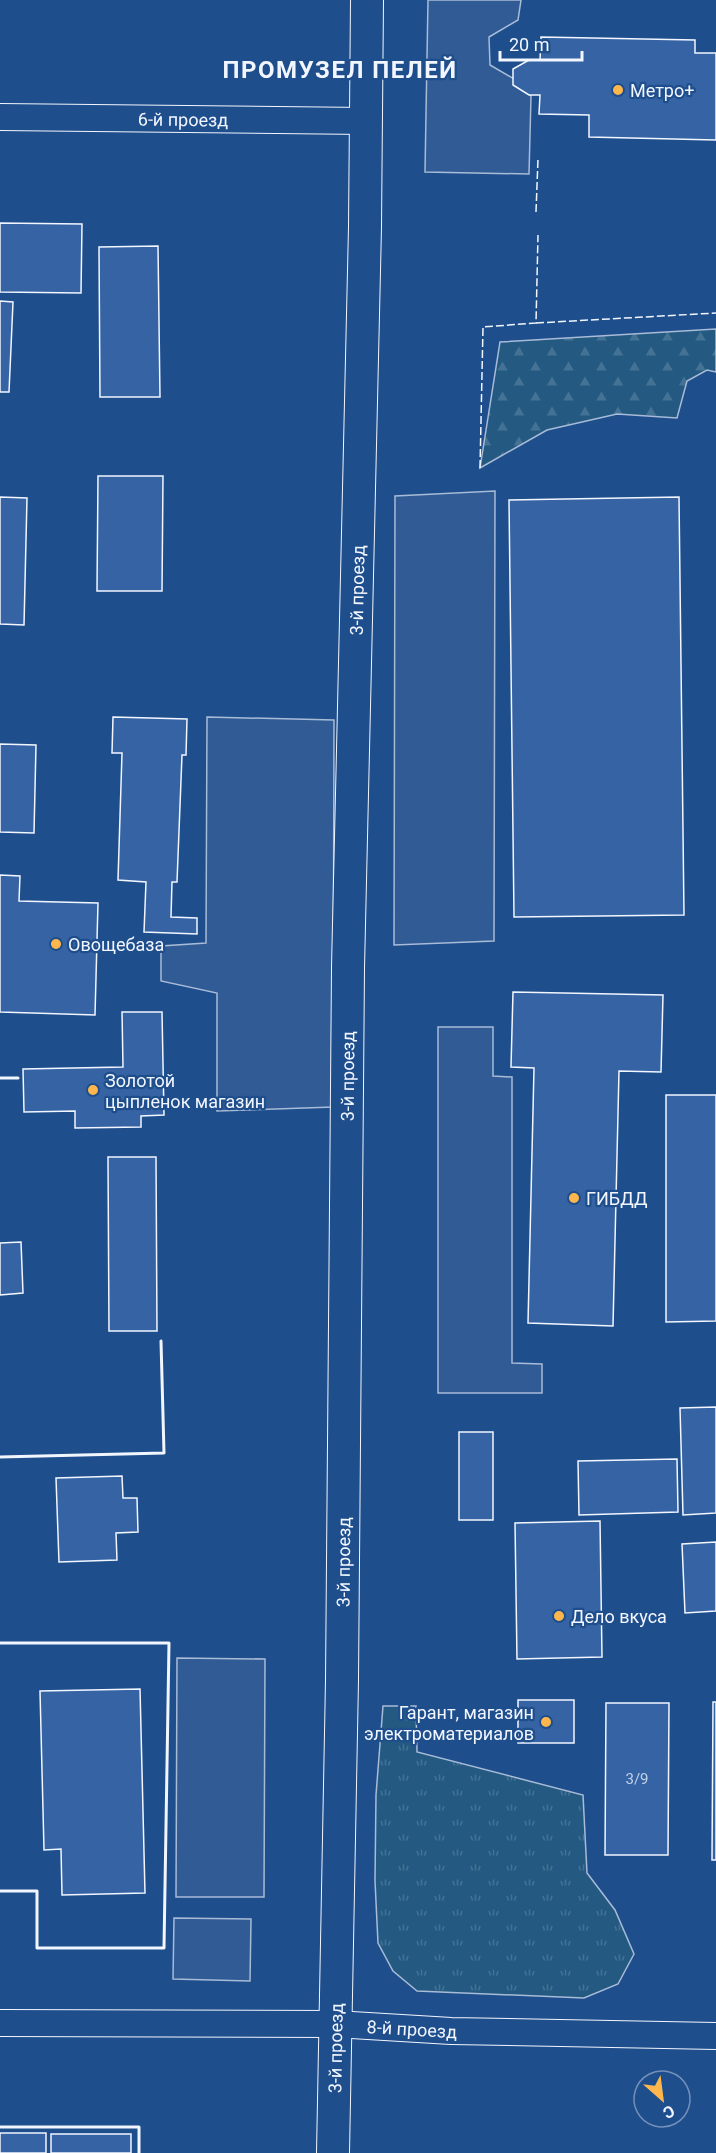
<svg xmlns="http://www.w3.org/2000/svg" width="716" height="2153" font-family="Roboto,sans-serif">
	<style>
		.grass { fill: url(#grass-tufts); stroke: #a8bbd7; stroke-width: 1.5 }
		.forest { fill: url(#forest-firs); stroke: #a8bbd7; stroke-width: 1.5 }
		.parking { fill: #305b95; stroke: #a8bbd7; stroke-width: 1.5 }
		.building { fill: #3563a3; stroke: #f2f6ff; stroke-width: 1.5 }
		.lines { fill: none; stroke-linecap: round; stroke-linejoin: round }
		.minor-casing { stroke: #f2f6ff; stroke-width: 28 }
		.tertiary-casing { stroke: #f2f6ff; stroke-width: 34 }
		.minor { stroke: #1f4e8c; stroke-width: 26 }
		.tertiary { stroke: #1f4e8c; stroke-width: 32 }
		.fence { stroke: #f2f6ff; stroke-width: 1.5; stroke-dasharray: 8 3; stroke-linecap: butt }
		.wall { stroke: #f2f6ff; stroke-width: 3 }
		.poi-dot { fill: #ffb74d; stroke: #1f4e8c; stroke-width: 2 }
		.labels { text-anchor: middle; dominant-baseline: central; stroke-width: 4.5; stroke-linejoin: round; paint-order: stroke }
		.number-label { font-size: 15px; fill: #c3d1e8 }
		.poi-label { font-size: 18px; fill: #f2f6ff; stroke: #1f4e8c; text-anchor: start }
		.street-label { font-size: 18px; fill: #f2f6ff; stroke: #1f4e8c }
		.district-label { font-size: 24px; font-weight: bold; letter-spacing: 1.5px; fill: #f2f6ff; stroke: #1f4e8c }
	</style>
	<defs>
		<pattern id="grass-tufts" width="24" height="20" patternUnits="userSpaceOnUse" patternTransform="scale(1.5)"><rect width="24" height="20" fill="#245a82"/><path d="M3 7l-1-3M5 7V3M7 7l1-3M15 17l-1-3M17 17v-4M19 17l1-3" fill="none" stroke="#447295"/></pattern>
		<pattern id="forest-firs" width="22" height="20" patternUnits="userSpaceOnUse" patternTransform="scale(1.5)"><rect width="22" height="20" fill="#245a82"/><path d="M5 1l3.5 6h-7zM16 11l3.5 6h-7z" fill="#447295"/></pattern>
	</defs>
	<rect width="100%" height="100%" fill="#1f4e8c"/>
	<path class="grass" d="M 383,1706 L 416,1706 L 417,1752 L 583,1795 L 587,1873 L 615,1910 L 634,1954 L 618,1984 L 584,1998 L 417,1991 L 393,1971 L 378,1943 L 375,1881 L 376,1795 Z"/>
	<path class="forest" d="M 716,329 L 716,372 L 707,370 L 687,381 L 677,418 L 617,414 L 547,430 L 480,468 L 500,342 Z"/>
	<g class="parking">
		<path d="M 428,0 L 521,0 L 518,20 L 489,37 L 490,65 L 516,80 L 531,96 L 529,174 L 425,172 Z"/>
		<path d="M 495,491 L 494,941 L 394,945 L 395,496 Z"/>
		<path d="M 207,717 L 334,720 L 333,1107 L 217,1111 L 217,993 L 161,981 L 161,946 L 206,943 Z"/>
		<path d="M 438,1027 L 493,1027 L 493,1076 L 512,1077 L 512,1363 L 542,1364 L 542,1393 L 438,1393 Z"/>
		<path d="M 177,1658 L 265,1659 L 264,1897 L 176,1897 Z"/>
		<path d="M 174,1918 L 251,1919 L 250,1981 L 173,1979 Z"/>
	</g>
	<g class="building">
		<path d="M 541,37 L 695,40 L 695,53 L 716,53 L 716,140 L 589,137 L 589,115 L 539,114 L 540,95 L 529,95 L 513,85 L 513,69 L 529,60 L 540,60 Z"/>
		<path d="M 0,223 L 82,224 L 81,293 L 0,292 Z"/>
		<path d="M 158,246 L 160,397 L 100,397 L 99,247 Z"/>
		<path d="M 0,301 L 13,302 L 9,392 L 0,392 Z"/>
		<path d="M 98,476 L 163,476 L 162,591 L 97,591 Z"/>
		<path d="M 0,497 L 27,498 L 24,625 L 0,624 Z"/>
		<path d="M 679,497 L 684,915 L 514,917 L 509,500 Z"/>
		<path d="M 113,717 L 187,719 L 186,755 L 182,755 L 177,882 L 172,882 L 171,917 L 197,918 L 197,934 L 144,932 L 146,882 L 118,880 L 122,753 L 112,753 Z"/>
		<path d="M 0,744 L 36,745 L 34,833 L 0,832 Z"/>
		<path d="M 0,875 L 20,876 L 19,901 L 98,903 L 95,1015 L 0,1012 Z"/>
		<path d="M 513,992 L 663,995 L 661,1072 L 619,1071 L 613,1326 L 528,1323 L 534,1068 L 511,1067 Z"/>
		<path d="M 122,1012 L 162,1012 L 164,1115 L 141,1116 L 141,1127 L 75,1128 L 75,1111 L 24,1112 L 23,1069 L 123,1067 Z"/>
		<path d="M 666,1095 L 716,1095 L 716,1321 L 666,1322 Z"/>
		<path d="M 108,1157 L 156,1157 L 157,1331 L 109,1331 Z"/>
		<path d="M 21,1242 L 23,1293 L 0,1295 L 0,1243 Z"/>
		<path d="M 716,1407 L 716,1513 L 683,1515 L 680,1408 Z"/>
		<rect x="459" y="1432" width="34" height="88"/>
		<path d="M 677,1459 L 678,1512 L 579,1515 L 578,1461 Z"/>
		<path d="M 122,1476 L 123,1498 L 137,1498 L 138,1532 L 116,1533 L 117,1560 L 59,1562 L 56,1478 Z"/>
		<path d="M 600,1521 L 602,1657 L 517,1659 L 515,1523 Z"/>
		<path d="M 716,1542 L 716,1611 L 685,1613 L 682,1544 Z"/>
		<path d="M 140,1689 L 145,1893 L 62,1895 L 61,1849 L 44,1850 L 40,1691 Z"/>
		<rect x="518" y="1700" width="56" height="43"/>
		<path d="M 713,1702 L 716,1702 L 716,1860 L 712,1860 Z"/>
		<path d="M 606,1703 L 669,1703 L 668,1855 L 605,1855 Z"/>
		<rect x="0" y="2133" width="46" height="20"/>
		<rect x="51" y="2134" width="80" height="19"/>
	</g>
	<g class="lines">
		<defs>
			<g id="minor">
				<path id="s1" d="M 0,117 L 366,121"/>
				<path id="s2" d="M 0,2023 L 335,2024 L 451,2031 L 716,2036"/>
			</g>
			<g id="tertiary">
				<path id="s3" d="M 333,2153 L 342,1680 L 348,968 L 365,227 L 367,0"/>
			</g>
		</defs>
		<use href="#minor" class="minor-casing"/>
		<use href="#tertiary" class="tertiary-casing"/>
		<use href="#minor" class="minor"/>
		<use href="#tertiary" class="tertiary"/>
		<g class="fence">
			<path d="M 536,212 L 538,159"/>
			<path d="M 536,323 L 716,313"/>
			<path d="M 480,468 L 483,327 L 536,323 L 538,235"/>
		</g>
		<g class="wall">
			<path d="M 0,1078 L 18,1078"/>
			<path d="M 0,1457 L 164,1453 L 161,1341"/>
			<path d="M 0,1643 L 169,1643 L 164,1948 L 37,1948 L 37,1891 L 0,1891"/>
			<path d="M 0,2127 L 139,2127 L 139,2153"/>
		</g>
	</g>
	<g class="poi-dot">
		<circle cx="618" cy="90" r="6"/>
		<circle cx="56" cy="944" r="6"/>
		<circle cx="93" cy="1090" r="6"/>
		<circle cx="574" cy="1198" r="6"/>
		<circle cx="559" cy="1616" r="6"/>
		<circle cx="546" cy="1722" r="6"/>
	</g>
	<g class="labels">
		<g class="number-label">
			<text x="637" y="1779">3/9</text>
		</g>
		<g class="poi-label">
			<text x="630" y="90">Метро+</text>
			<text x="68" y="944">Овощебаза</text>
			<text x="105" y="1080">Золотой<tspan x="105" dy="21">цыпленок магазин</tspan></text>
			<text x="586" y="1198">ГИБДД</text>
			<text x="571" y="1616">Дело вкуса</text>
			<text x="534" y="1712" text-anchor="end">Гарант, магазин<tspan x="534" dy="21">электроматериалов</tspan></text>
		</g>
		<g class="street-label">
			<text stroke="none"><textPath href="#s1" startOffset="183">6-й проезд</textPath></text>
			<text stroke="none"><textPath href="#s3" startOffset="1563">3-й проезд</textPath></text>
			<text stroke="none"><textPath href="#s3" startOffset="1077">3-й проезд</textPath></text>
			<text stroke="none"><textPath href="#s3" startOffset="591">3-й проезд</textPath></text>
			<text stroke="none"><textPath href="#s2" startOffset="412">8-й проезд</textPath></text>
			<text stroke="none"><textPath href="#s3" startOffset="105">3-й проезд</textPath></text>
		</g>
		<g class="district-label">
			<text x="340" y="70">ПРОМУЗЕЛ ПЕЛЕЙ</text>
		</g>
	</g>
	<g transform="translate(662 2099) rotate(152)"><circle r="28" fill="#1f4e8c" stroke="#7391ba" stroke-width="1.5"/>
	<path d="M0-4.5L10 22L0 15L-10 22Z" fill="#ffb74d"/>
	<text y="-9" font-size="16" font-weight="bold" text-anchor="middle" fill="#f2f6ff">С</text>
	</g>
	<path d="M500 51v9h82v-9" fill="none" stroke="#f2f6ff" stroke-width="3"/>
	<text x="509" y="51" font-size="18" fill="#f2f6ff" stroke="#1f4e8c" stroke-width="4.5" paint-order="stroke">20 m</text>
</svg>
